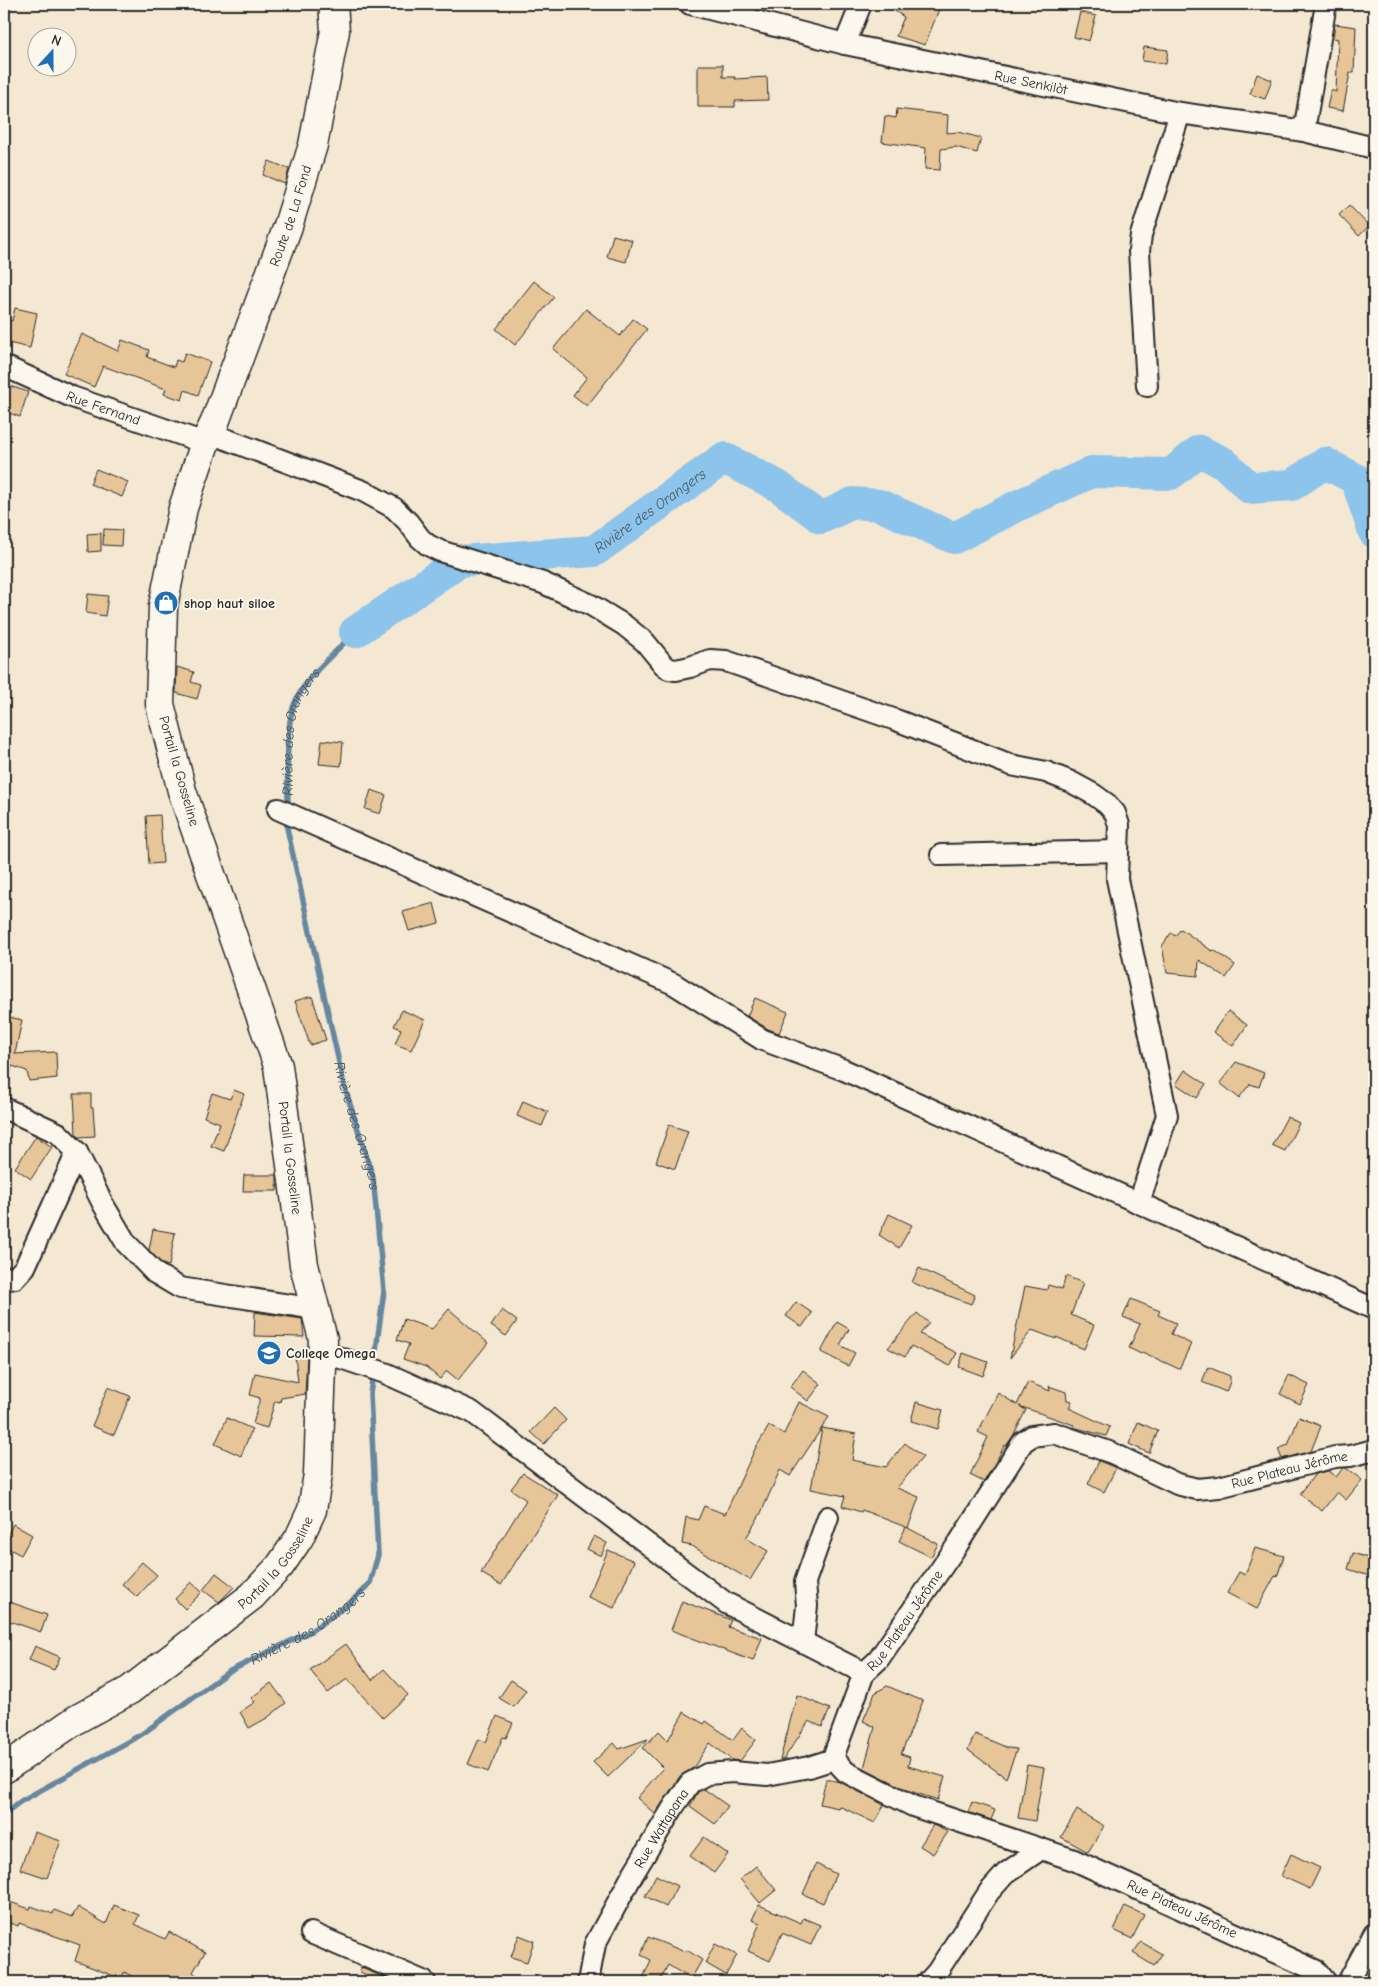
<svg xmlns="http://www.w3.org/2000/svg" width="1378" height="1986" font-family="'Comic Neue',sans-serif">
	<style>
		.lines { fill: none; stroke-linecap: round; stroke-linejoin: round }
		.stream { stroke: #66879e; stroke-width: 5.5 }
		.river { stroke: #8dc4eb; stroke-width: 32 }
		.building { fill: #e6c698; stroke: #2b2b2b }
		.street-casing { stroke: #2b2b2b; stroke-width: 24 }
		.secondary-casing { stroke: #2b2b2b; stroke-width: 31 }
		.street { stroke: #fbf7ec; stroke-width: 20 }
		.secondary { stroke: #fbf7ec; stroke-width: 28 }
		.labels { text-anchor: middle; dominant-baseline: central; stroke-width: 4; stroke-linejoin: round; paint-order: stroke }
		.street-label { font-size: 14px; fill: #2b2b2b; stroke: #fbf7ec }
		.poi-label { font-size: 14px; font-weight: bold; fill: #2b2b2b; stroke: #fbf7ec; text-anchor: start }
		.water-label { font-size: 15px; font-style: italic; fill: #485965; stroke: #fbf7ec }
	</style>
	<rect width="100%" height="100%" fill="#f5e8d3"/>
	<filter id="ink" filterUnits="userSpaceOnUse"><feTurbulence type="fractalNoise" baseFrequency=".02" numOctaves="2"/><feDisplacementMap in="SourceGraphic" scale="10" xChannelSelector="R" yChannelSelector="G"/><feConvolveMatrix kernelMatrix="1 2 1 2 8 2 1 2 1" color-interpolation-filters="sRGB"/></filter>
	<g filter="url(#ink)">
		<g class="lines">
			<g class="stream">
				<path id="s1" d="M 288,809 C 288,783 285,728 294,705 C 304,678 335,653 355,632"/>
				<path id="s2" d="M 287,818 L 287,828 L 344,1085 L 373,1177 L 384,1291 L 374,1365"/>
				<path id="s3" d="M 4,1814 L 21,1801 L 142,1734 L 228,1672 L 311,1631 L 351,1602 L 370,1583 L 378,1555 L 370,1394 L 373,1374"/>
			</g>
			<path class="river" id="s4" d="M 355,632 L 460,561 L 594,551 L 724,458 L 778,486 L 821,518 L 853,503 L 879,505 L 954,538 L 1019,505 L 1092,472 L 1171,474 L 1199,451 L 1224,463 L 1250,488 L 1292,485 L 1325,463 L 1356,479 L 1374,532"/>
		</g>
		<g class="building">
			<path d="M 884,4 L 912,4 L 922,8 L 924,4 L 941,4 L 925,45 L 896,36 L 904,17 Z"/>
			<path d="M 1080,12 L 1096,16 L 1089,41 L 1074,37 Z"/>
			<path d="M 1335,24 L 1356,27 L 1354,73 L 1350,73 L 1343,111 L 1327,108 L 1331,90 L 1336,92 L 1338,39 L 1333,38 Z"/>
			<path d="M 1144,47 L 1168,50 L 1166,64 L 1142,61 Z"/>
			<path d="M 698,65 L 723,65 L 723,77 L 735,77 L 735,79 L 767,77 L 768,100 L 735,101 L 735,107 L 698,107 Z"/>
			<path d="M 1257,74 L 1272,80 L 1265,99 L 1250,94 Z"/>
			<path d="M 897,109 L 948,115 L 947,133 L 958,132 L 981,138 L 977,153 L 956,147 L 941,149 L 940,170 L 925,169 L 926,148 L 882,142 L 885,116 L 896,118 Z"/>
			<path d="M 269,161 L 289,169 L 285,184 L 263,175 Z"/>
			<path d="M 1349,205 L 1369,226 L 1359,236 L 1339,215 Z"/>
			<path d="M 613,235 L 632,240 L 626,262 L 607,257 Z"/>
			<path d="M 534,281 L 554,297 L 515,345 L 496,329 Z"/>
			<path d="M 15,308 L 37,313 L 30,348 L 4,342 L 4,319 L 12,321 Z"/>
			<path d="M 586,309 L 620,336 L 633,319 L 647,329 L 587,406 L 573,395 L 587,377 L 553,349 Z"/>
			<path d="M 82,334 L 118,351 L 122,340 L 149,350 L 147,357 L 174,367 L 176,360 L 182,362 L 185,353 L 210,362 L 198,395 L 185,390 L 182,400 L 164,394 L 166,389 L 103,366 L 94,387 L 64,374 Z"/>
			<path d="M 4,384 L 28,392 L 20,417 L 4,411 Z"/>
			<path d="M 96,469 L 128,482 L 122,497 L 90,484 Z"/>
			<path d="M 104,529 L 122,530 L 121,546 L 103,545 Z"/>
			<path d="M 101,533 L 101,551 L 88,552 L 87,534 Z"/>
			<path d="M 88,594 L 108,596 L 105,616 L 86,613 Z"/>
			<path d="M 177,667 L 194,672 L 191,682 L 201,685 L 197,699 L 176,693 Z"/>
			<path d="M 322,740 L 343,742 L 341,766 L 319,764 Z"/>
			<path d="M 371,790 L 386,795 L 380,814 L 365,809 Z"/>
			<path d="M 160,815 L 163,863 L 149,864 L 146,816 Z"/>
			<path d="M 434,903 L 439,923 L 409,931 L 403,912 Z"/>
			<path d="M 1181,929 L 1212,951 L 1214,950 L 1235,965 L 1226,978 L 1199,960 L 1198,976 L 1167,973 L 1162,946 L 1171,933 L 1175,936 Z"/>
			<path d="M 312,996 L 326,1040 L 310,1045 L 295,1001 Z"/>
			<path d="M 755,998 L 788,1012 L 779,1033 L 768,1029 L 747,1016 Z"/>
			<path d="M 402,1010 L 425,1020 L 411,1050 L 395,1044 L 401,1029 L 394,1026 Z"/>
			<path d="M 1228,1011 L 1247,1025 L 1233,1046 L 1213,1032 Z"/>
			<path d="M 4,1016 L 22,1020 L 15,1054 L 56,1052 L 57,1078 L 29,1081 L 27,1071 L 12,1066 L 10,1075 L 4,1074 Z"/>
			<path d="M 1236,1062 L 1264,1073 L 1259,1087 L 1250,1084 L 1239,1098 L 1220,1083 Z"/>
			<path d="M 1185,1070 L 1206,1084 L 1197,1098 L 1176,1084 Z"/>
			<path d="M 234,1090 L 244,1094 L 224,1151 L 211,1146 L 220,1123 L 204,1117 L 212,1093 L 230,1099 Z"/>
			<path d="M 74,1094 L 91,1094 L 91,1108 L 93,1108 L 95,1136 L 79,1137 L 76,1134 Z"/>
			<path d="M 523,1101 L 548,1112 L 542,1126 L 517,1116 Z"/>
			<path d="M 1287,1117 L 1299,1123 L 1285,1151 L 1272,1145 Z"/>
			<path d="M 669,1125 L 688,1131 L 675,1169 L 656,1162 Z"/>
			<path d="M 36,1136 L 52,1147 L 31,1179 L 15,1168 Z"/>
			<path d="M 244,1175 L 277,1175 L 277,1191 L 243,1191 Z"/>
			<path d="M 889,1214 L 912,1225 L 899,1248 L 879,1235 Z"/>
			<path d="M 153,1229 L 175,1233 L 169,1266 L 162,1264 L 149,1250 Z"/>
			<path d="M 919,1268 L 975,1295 L 971,1304 L 930,1289 L 929,1290 L 912,1282 Z"/>
			<path d="M 1066,1276 L 1083,1283 L 1071,1315 L 1094,1325 L 1084,1349 L 1056,1337 L 1056,1339 L 1032,1330 L 1010,1358 L 1025,1286 L 1047,1290 L 1048,1285 L 1062,1289 Z"/>
			<path d="M 1131,1299 L 1160,1311 L 1158,1315 L 1176,1323 L 1171,1334 L 1191,1344 L 1179,1369 L 1142,1352 L 1141,1354 L 1129,1348 L 1140,1324 L 1123,1317 Z"/>
			<path d="M 796,1302 L 812,1313 L 802,1327 L 786,1316 Z"/>
			<path d="M 449,1309 L 488,1343 L 458,1380 L 447,1371 L 440,1379 L 426,1367 L 403,1359 L 409,1344 L 397,1340 L 404,1319 L 432,1329 Z"/>
			<path d="M 502,1310 L 517,1321 L 506,1336 L 491,1326 Z"/>
			<path d="M 255,1312 L 302,1319 L 304,1337 L 254,1336 Z"/>
			<path d="M 917,1313 L 929,1323 L 920,1334 L 957,1353 L 950,1366 L 911,1346 L 905,1357 L 888,1348 Z"/>
			<path d="M 837,1322 L 849,1329 L 840,1345 L 855,1353 L 848,1366 L 821,1352 Z"/>
			<path d="M 963,1353 L 988,1362 L 983,1376 L 959,1367 Z"/>
			<path d="M 307,1355 L 305,1394 L 281,1398 L 280,1402 L 275,1401 L 267,1428 L 253,1424 L 260,1398 L 250,1395 L 255,1373 L 298,1382 L 295,1356 Z"/>
			<path d="M 1208,1367 L 1230,1376 L 1230,1382 L 1226,1392 L 1202,1382 Z"/>
			<path d="M 803,1370 L 821,1384 L 808,1401 L 790,1387 Z"/>
			<path d="M 1289,1375 L 1309,1385 L 1300,1404 L 1280,1394 Z"/>
			<path d="M 1028,1382 L 1050,1391 L 1049,1386 L 1066,1392 L 1067,1400 L 1072,1401 L 1069,1408 L 1110,1427 L 1106,1436 L 1073,1427 L 1074,1425 L 1019,1406 L 1026,1410 L 1013,1436 L 1006,1446 L 1005,1445 L 984,1482 L 970,1475 L 988,1437 L 978,1432 L 998,1393 L 1017,1405 Z"/>
			<path d="M 108,1387 L 130,1396 L 114,1435 L 92,1426 Z"/>
			<path d="M 799,1402 L 829,1417 L 790,1476 L 780,1470 L 761,1513 L 746,1538 L 768,1551 L 750,1580 L 692,1546 L 682,1544 L 686,1517 L 698,1520 L 704,1506 L 725,1514 L 755,1449 L 769,1426 L 784,1434 Z"/>
			<path d="M 916,1402 L 943,1410 L 938,1429 L 911,1421 Z"/>
			<path d="M 554,1408 L 566,1420 L 544,1444 L 531,1432 Z"/>
			<path d="M 1299,1417 L 1321,1426 L 1311,1451 L 1282,1459 L 1278,1449 L 1288,1445 Z"/>
			<path d="M 227,1418 L 252,1429 L 241,1456 L 215,1444 Z"/>
			<path d="M 1138,1422 L 1158,1431 L 1149,1453 L 1129,1444 Z"/>
			<path d="M 822,1428 L 856,1434 L 852,1460 L 886,1467 L 905,1443 L 923,1457 L 897,1488 L 919,1497 L 908,1528 L 862,1510 L 861,1512 L 842,1506 L 845,1496 L 811,1489 Z"/>
			<path d="M 1099,1461 L 1116,1468 L 1104,1492 L 1088,1484 Z"/>
			<path d="M 1343,1468 L 1346,1468 L 1362,1480 L 1346,1500 L 1337,1492 L 1322,1511 L 1300,1494 L 1315,1474 L 1328,1471 L 1336,1477 Z"/>
			<path d="M 523,1473 L 558,1495 L 501,1585 L 481,1573 L 526,1500 L 511,1489 Z"/>
			<path d="M 13,1524 L 32,1535 L 21,1555 L 4,1546 L 4,1542 Z"/>
			<path d="M 906,1527 L 938,1544 L 931,1557 L 899,1541 Z"/>
			<path d="M 594,1536 L 607,1543 L 601,1556 L 587,1549 Z"/>
			<path d="M 1255,1548 L 1284,1556 L 1277,1577 L 1275,1576 L 1257,1609 L 1227,1593 L 1239,1572 L 1245,1575 Z"/>
			<path d="M 608,1550 L 634,1561 L 614,1608 L 588,1597 Z"/>
			<path d="M 1353,1553 L 1374,1560 L 1369,1576 L 1348,1569 Z"/>
			<path d="M 142,1562 L 157,1575 L 137,1597 L 122,1584 Z"/>
			<path d="M 216,1573 L 234,1587 L 219,1602 L 203,1590 Z"/>
			<path d="M 191,1582 L 202,1592 L 185,1609 L 175,1599 Z"/>
			<path d="M 4,1600 L 47,1615 L 41,1632 L 4,1619 Z"/>
			<path d="M 682,1601 L 731,1620 L 728,1627 L 762,1638 L 753,1661 L 671,1630 Z"/>
			<path d="M 346,1644 L 372,1680 L 384,1669 L 408,1695 L 383,1718 L 347,1679 L 328,1693 L 310,1670 Z"/>
			<path d="M 35,1646 L 60,1657 L 54,1670 L 29,1660 Z"/>
			<path d="M 511,1680 L 526,1690 L 514,1707 L 499,1698 Z"/>
			<path d="M 271,1683 L 286,1703 L 267,1718 L 249,1728 L 240,1712 L 255,1702 L 251,1698 Z"/>
			<path d="M 887,1686 L 923,1701 L 901,1754 L 910,1757 L 908,1766 L 945,1777 L 938,1800 L 910,1791 L 864,1768 L 875,1727 L 863,1721 L 875,1693 Z"/>
			<path d="M 797,1695 L 830,1709 L 822,1727 L 809,1721 L 783,1760 L 780,1760 Z"/>
			<path d="M 684,1712 L 704,1724 L 706,1721 L 733,1740 L 742,1728 L 756,1740 L 740,1761 L 732,1760 L 710,1743 L 693,1768 L 680,1776 L 655,1814 L 637,1798 L 663,1768 L 643,1748 L 659,1731 L 668,1740 Z"/>
			<path d="M 497,1716 L 513,1723 L 506,1738 L 503,1737 L 488,1772 L 468,1764 L 479,1739 L 486,1742 Z"/>
			<path d="M 975,1734 L 1008,1748 L 1017,1749 L 1006,1778 L 968,1750 Z"/>
			<path d="M 648,1739 L 608,1777 L 593,1762 L 614,1743 L 619,1749 Z"/>
			<path d="M 1027,1765 L 1044,1768 L 1035,1821 L 1018,1818 Z"/>
			<path d="M 826,1779 L 840,1782 L 884,1805 L 875,1823 L 839,1806 L 838,1808 L 820,1804 Z"/>
			<path d="M 704,1789 L 728,1806 L 715,1824 L 690,1806 L 698,1792 Z"/>
			<path d="M 972,1802 L 995,1810 L 991,1820 L 968,1812 Z"/>
			<path d="M 1077,1810 L 1104,1826 L 1088,1852 L 1061,1837 Z"/>
			<path d="M 933,1825 L 948,1832 L 933,1854 L 920,1846 Z"/>
			<path d="M 34,1832 L 61,1841 L 47,1878 L 20,1869 Z"/>
			<path d="M 704,1837 L 728,1854 L 714,1873 L 690,1856 Z"/>
			<path d="M 1291,1854 L 1320,1868 L 1310,1889 L 1281,1876 Z"/>
			<path d="M 816,1864 L 836,1874 L 823,1903 L 803,1894 Z"/>
			<path d="M 756,1866 L 776,1890 L 760,1903 L 740,1879 Z"/>
			<path d="M 656,1875 L 677,1886 L 666,1907 L 645,1896 Z"/>
			<path d="M 4,1900 L 30,1909 L 31,1906 L 53,1914 L 54,1910 L 72,1917 L 78,1907 L 106,1924 L 114,1905 L 139,1915 L 135,1924 L 165,1939 L 169,1932 L 205,1952 L 193,1972 L 203,1982 L 143,1982 L 124,1972 L 122,1979 L 75,1961 L 80,1945 L 19,1923 L 18,1926 L 4,1921 Z"/>
			<path d="M 759,1905 L 801,1923 L 803,1918 L 820,1925 L 811,1945 L 782,1933 L 770,1961 L 748,1951 L 760,1923 L 752,1920 Z"/>
			<path d="M 1125,1906 L 1144,1915 L 1132,1939 L 1114,1930 Z"/>
			<path d="M 519,1935 L 534,1941 L 527,1962 L 511,1957 Z"/>
			<path d="M 648,1937 L 685,1952 L 687,1950 L 702,1960 L 691,1979 L 668,1965 L 659,1982 L 641,1982 L 651,1960 L 641,1955 Z"/>
			<path d="M 1141,1942 L 1162,1954 L 1154,1966 L 1133,1953 Z"/>
			<path d="M 715,1944 L 737,1955 L 726,1975 L 705,1963 Z"/>
			<path d="M 361,1968 L 396,1982 L 361,1982 L 366,1975 L 359,1971 Z"/>
		</g>
		<g class="lines">
			<defs>
				<g id="street">
					<path id="s5" d="M 690,4 L 845,44 L 1180,113 L 1304,131 L 1374,148"/>
					<path d="M 845,44 L 861,4"/>
					<path d="M 1304,131 L 1326,4"/>
					<path id="s6" d="M 4,366 L 72,397 L 205,443"/>
					<path d="M 1147,386 L 1139,251 L 1141,235 L 1180,113"/>
					<path d="M 210,433 L 363,491 L 394,508 L 408,522 L 420,538 L 428,545 L 440,551 L 543,583 L 591,605 L 624,625 L 645,642 L 663,664 L 669,669 L 676,670 L 690,667 L 710,660 L 726,661 L 896,720 L 1011,765 L 1046,772 L 1071,782 L 1093,794 L 1107,804 L 1115,813 L 1119,825 L 1117,879 L 1167,1115 L 1139,1203"/>
					<path d="M 278,809 L 674,984 L 763,1040 L 844,1070 L 1374,1309"/>
					<path d="M 941,855 L 1118,851"/>
					<path d="M 4,1108 L 58,1133 L 77,1152 L 103,1204 L 126,1243 L 155,1273 L 180,1288 L 316,1309"/>
					<path d="M 4,1276 L 8,1279 L 15,1278 L 25,1267 L 77,1152"/>
					<path d="M 323,1352 L 385,1373 L 472,1412 L 726,1603 L 864,1673"/>
					<path d="M 803,1642 L 807,1606 L 805,1582 L 828,1517"/>
					<path d="M 311,1933 L 425,1982"/>
					<path id="s7" d="M 588,1982 L 595,1944 L 633,1874 L 674,1806 L 690,1783 L 707,1774 L 733,1772 L 767,1775 L 809,1767 L 834,1759"/>
					<path d="M 928,1982 L 937,1972 L 989,1892 L 1006,1873 L 1041,1849"/>
					<path id="s8" d="M 1326,1982 L 1317,1971 L 1074,1860 L 913,1806 L 846,1772 L 834,1759 L 835,1752 L 864,1673 L 878,1660 L 958,1544 L 1023,1442 L 1032,1436 L 1054,1433 L 1112,1453 L 1177,1484 L 1197,1489 L 1219,1487 L 1335,1457 L 1350,1456 L 1374,1450"/>
					<path d="M 1348,1982 L 1374,1934"/>
				</g>
				<g id="secondary">
					<path id="s9" d="M 4,1769 L 77,1719 L 130,1690 L 252,1596 L 280,1566 L 299,1538 L 312,1510 L 318,1474 L 323,1339 L 304,1265 L 278,1066 L 182,791 L 160,704 L 163,606 L 183,508 L 205,443 L 215,422 L 288,226 L 313,145 L 335,31 L 333,4"/>
				</g>
			</defs>
			<use href="#street" class="street-casing"/>
			<use href="#secondary" class="secondary-casing"/>
			<use href="#street" class="street"/>
			<use href="#secondary" class="secondary"/>
		</g>
	</g>
	<defs>
		<symbol id="shop-disc" viewBox="-11 -11 22 22"><circle r="9.5" fill="#1f6fb2" stroke="#fbf7ec"/><path d="M-5-2.5h2.3a2.7 3.5 0 0 1 5.4 0H5L5.5 6h-11ZM-1.5-2.5h3a1.5 2.3 0 0 0-3 0Z" fill="#fff"/></symbol>
		<symbol id="school-disc" viewBox="-11 -11 22 22"><circle r="9.5" fill="#1f6fb2" stroke="#fbf7ec"/><path d="M0-5L7-2L0 1L-7-2ZM-4 1L0 2.5L4 1V4Q0 6-4 4Z" fill="#fff"/></symbol>
	</defs>
	<g fill-rule="evenodd">
		<use href="#shop-disc" x="152" y="589" width="28" height="28"/>
		<use href="#school-disc" x="255" y="1339" width="28" height="28"/>
	</g>
	<g class="labels">
		<g class="street-label">
			<text stroke="none"><textPath href="#s5" startOffset="350">Rue Senkilòt</textPath></text>
			<text stroke="none"><textPath href="#s9" startOffset="1748">Route de La Fond</textPath></text>
			<text stroke="none"><textPath href="#s6" startOffset="108">Rue Fernand</textPath></text>
			<text transform="translate(179 771) rotate(74)">Portail la Gosseline</text>
			<text transform="translate(290 1158) rotate(83)">Portail la Gosseline</text>
			<text stroke="none"><textPath href="#s8" startOffset="1198">Rue Plateau Jérôme</textPath></text>
			<text stroke="none"><textPath href="#s9" startOffset="344">Portail la Gosseline</textPath></text>
			<text stroke="none"><textPath href="#s8" startOffset="702">Rue Plateau Jérôme</textPath></text>
			<text stroke="none"><textPath href="#s7" startOffset="172">Rue Wattapana</textPath></text>
			<text transform="translate(1182 1909) rotate(25)">Rue Plateau Jérôme</text>
		</g>
		<g class="poi-label">
			<text x="184" y="603">shop haut siloe</text>
			<text x="286" y="1353">Colleqe Omega</text>
		</g>
		<g class="water-label">
			<text stroke="none"><textPath href="#s4" startOffset="330">Rivière des Orangers</textPath></text>
			<text stroke="none"><textPath href="#s1" startOffset="80">Rivière des Orangers</textPath></text>
			<text stroke="none"><textPath href="#s2" startOffset="316">Rivière des Orangers</textPath></text>
			<text stroke="none"><textPath href="#s3" startOffset="358">Rivière des Orangers</textPath></text>
		</g>
	</g>
	<rect width="1378" height="1986" fill="none" stroke="#fbf7ec" stroke-width="20"/>
	<rect x="10" y="10" width="1358" height="1966" fill="none" stroke="#2b2b2b" stroke-width="2" filter="url(#ink)"/>
	<g transform="translate(52 52) rotate(21)"><circle r="24" fill="#fbf7ec" stroke="#a8a59f"/>
	<path d="M0-4L9 19L0 12L-9 19Z" fill="#1f6fb2"/>
	<text y="-8" font-size="14" font-weight="bold" text-anchor="middle" fill="#2b2b2b">N</text>
	</g>
</svg>
